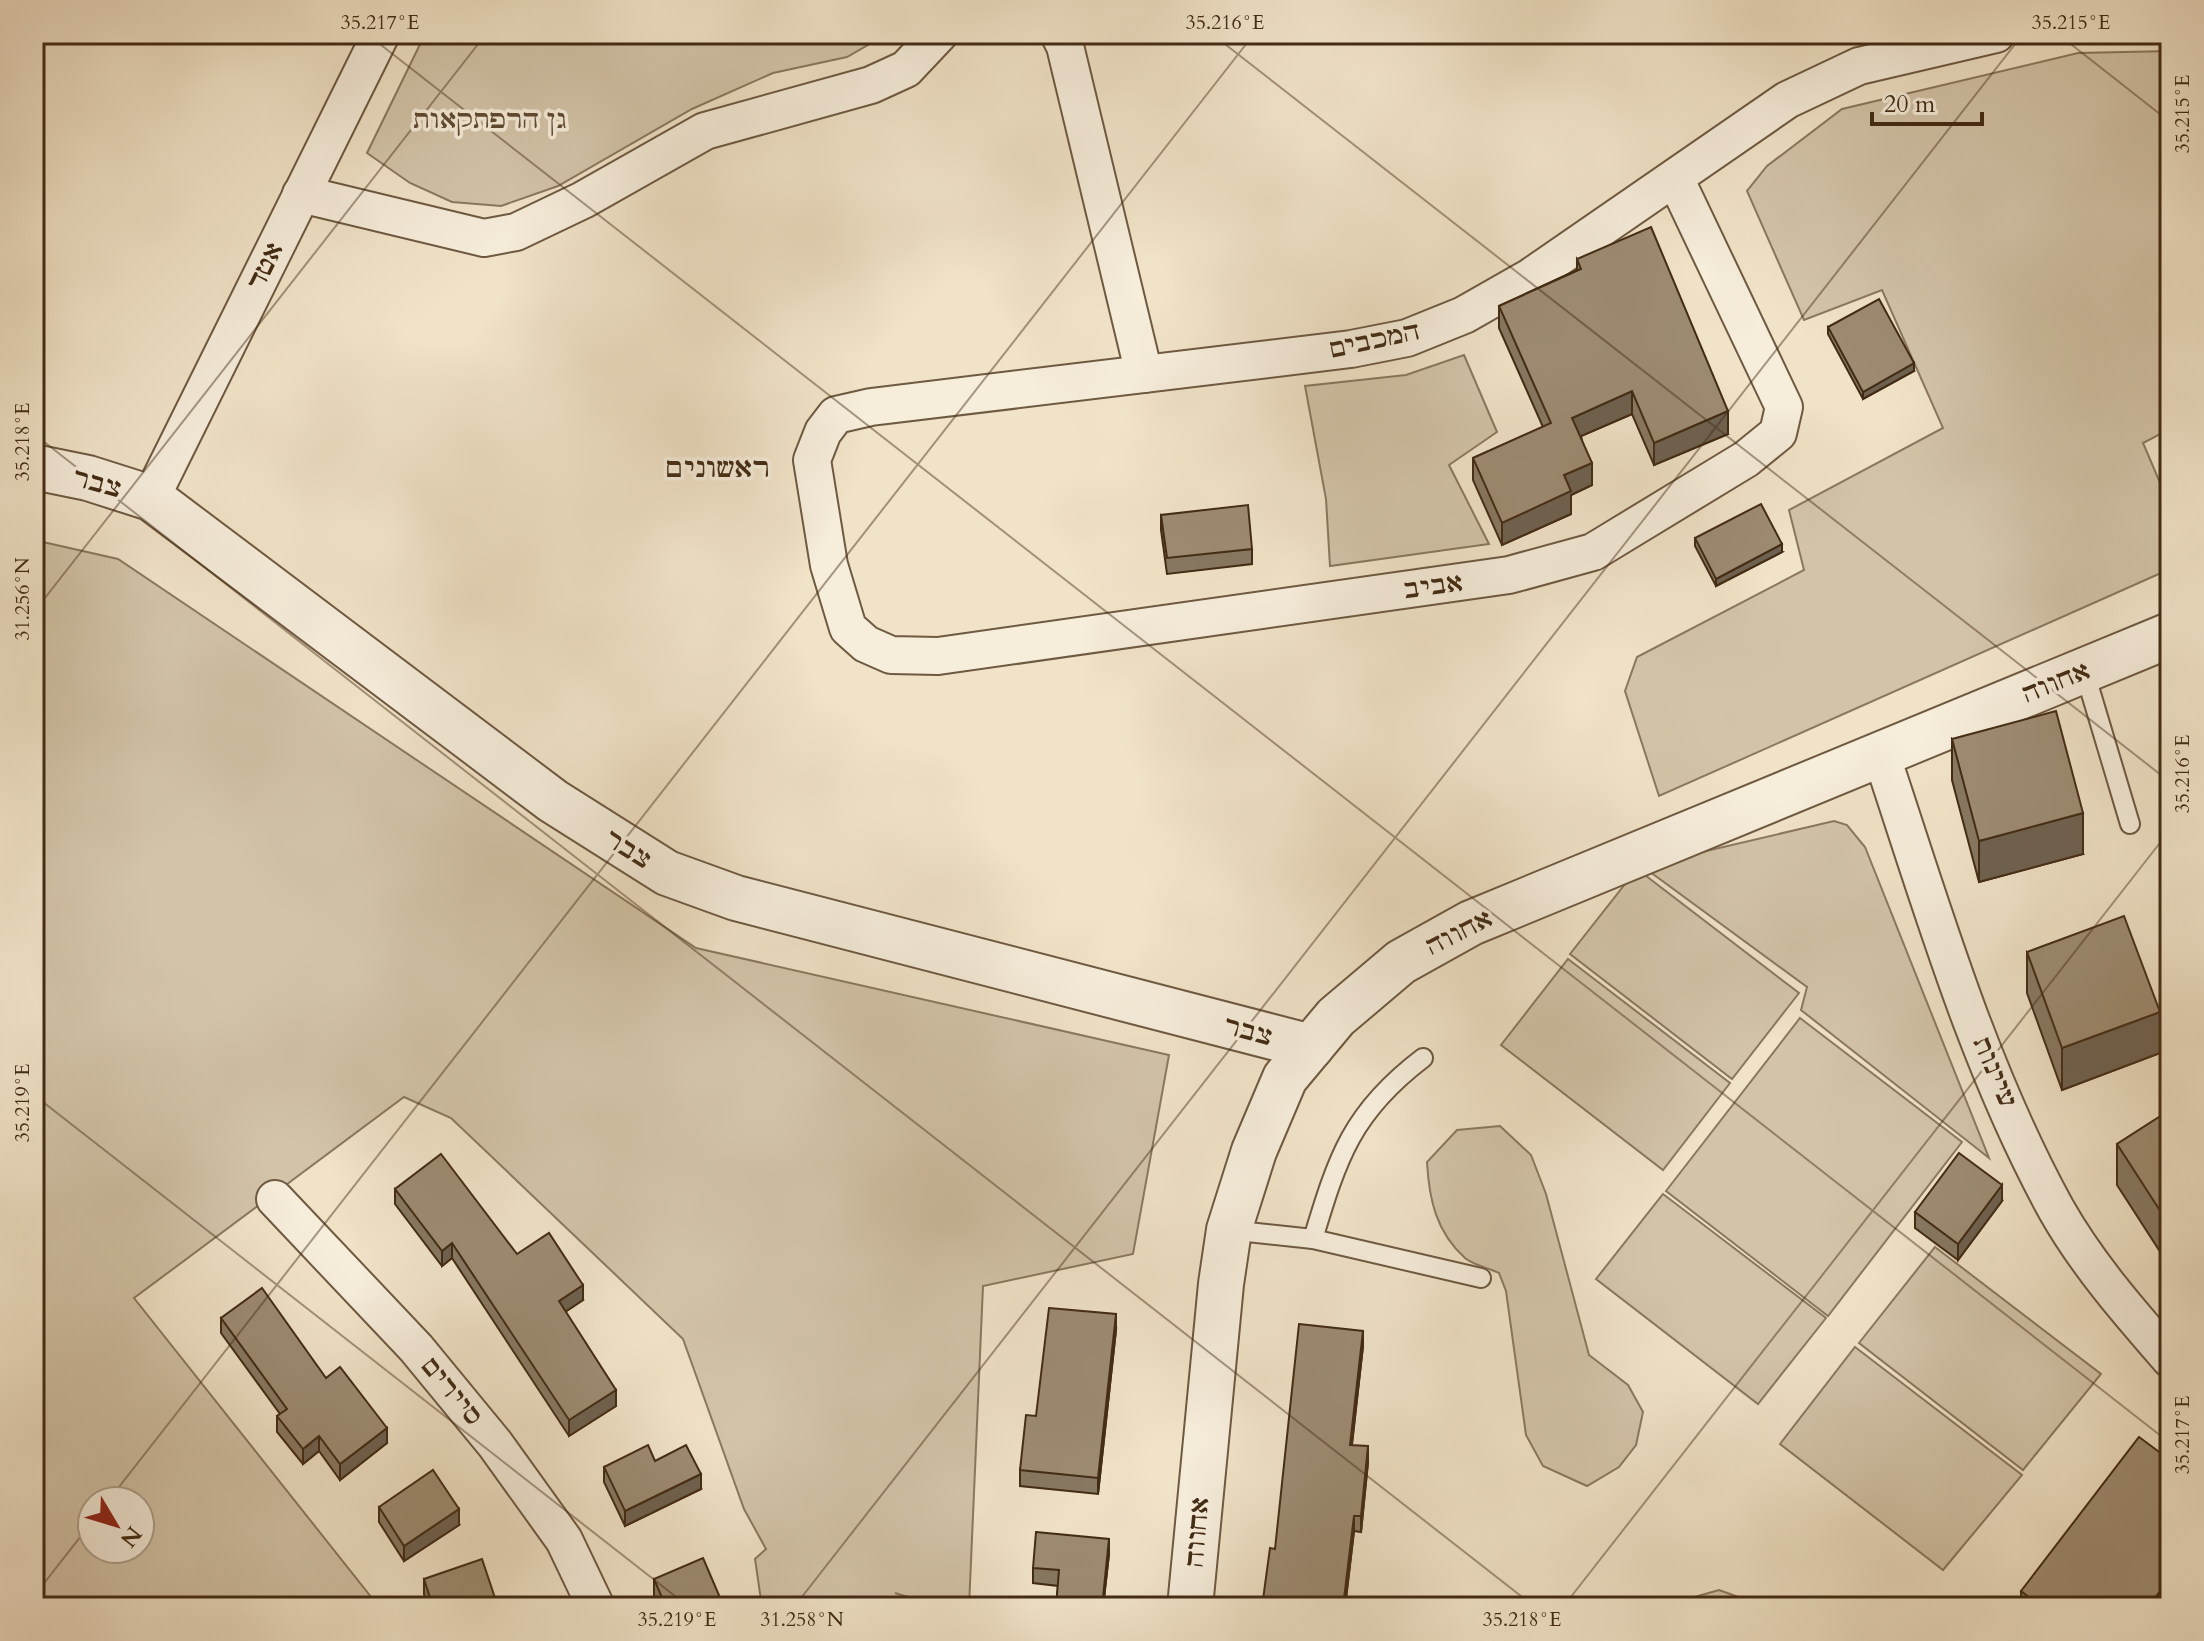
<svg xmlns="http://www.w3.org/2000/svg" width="2204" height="1641" font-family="Cardo,'Frank Ruhl Libre',serif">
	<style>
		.green { fill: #d3c4a9; stroke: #8a785e; stroke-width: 2; fill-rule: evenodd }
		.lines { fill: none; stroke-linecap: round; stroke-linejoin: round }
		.service-casing { stroke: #6e5941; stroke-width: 22 }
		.minor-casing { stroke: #6e5941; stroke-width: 40 }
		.tertiary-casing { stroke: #6e5941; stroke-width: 48 }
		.service { stroke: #f6eddb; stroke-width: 18 }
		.minor { stroke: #f6eddb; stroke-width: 36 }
		.tertiary { stroke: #f6eddb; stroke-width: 44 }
		.wall { fill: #877862; stroke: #422b14; stroke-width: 2 }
		.shaded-wall { fill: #6e6150; stroke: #422b14; stroke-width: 2 }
		.building { fill: #9d8b72; stroke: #422b14; stroke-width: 2 }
		.ticks { fill: none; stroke: #422b14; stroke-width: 2; stroke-opacity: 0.45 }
		.labels { text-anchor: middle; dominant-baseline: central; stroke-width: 7; stroke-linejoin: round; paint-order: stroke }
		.park-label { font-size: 26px; font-style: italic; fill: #5f4a32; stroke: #f6eddb }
		.street-label { font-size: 26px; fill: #422b14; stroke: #f6eddb }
		.neighbourhood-label { font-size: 28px; font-weight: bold; fill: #422b14; stroke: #f6eddb }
		.neatline { fill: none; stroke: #422b14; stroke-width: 3 }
		.ticks-label { font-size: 20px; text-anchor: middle; fill: #422b14 }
	</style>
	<rect width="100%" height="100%" fill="#f1e3c8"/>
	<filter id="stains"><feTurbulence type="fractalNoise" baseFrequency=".0025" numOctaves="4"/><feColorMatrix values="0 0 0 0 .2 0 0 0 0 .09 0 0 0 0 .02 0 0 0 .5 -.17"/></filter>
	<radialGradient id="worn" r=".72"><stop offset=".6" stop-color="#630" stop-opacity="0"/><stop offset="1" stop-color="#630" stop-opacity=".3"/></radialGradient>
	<g class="green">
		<path d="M 425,34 L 887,34 L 847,57 L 773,73 L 692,109 L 558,186 L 501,206 L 452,202 L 410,183 L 367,153 Z"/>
		<path d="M 2170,51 L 2170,429 L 2143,443 L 2170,506 L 2170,569 L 1659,796 L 1625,691 L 1637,657 L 1804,570 L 1789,510 L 1943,428 L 1882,290 L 1804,320 L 1747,191 L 1767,166 L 1842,109 L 2078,53 Z"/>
		<path d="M 1464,355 L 1497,432 L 1449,465 L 1489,544 L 1330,566 L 1326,499 L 1305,386 L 1406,375 Z"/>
		<path d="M 34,540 L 118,559 L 696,948 L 1169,1055 L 1133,1254 L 983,1286 L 969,1607 L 942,1607 L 895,1593 L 934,1607 L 762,1607 L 755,1559 L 766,1549 L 744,1509 L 683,1339 L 451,1118 L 404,1097 L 134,1298 L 379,1607 L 34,1607 ZM 92,1501 L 140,1501 L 140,1549 L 92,1549 Z"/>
		<path d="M 1834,821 L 1847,825 L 1865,847 L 1989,1158 L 1801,1010 L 1807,987 L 1642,866 Z"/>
		<path d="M 1637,869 L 1799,993 L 1732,1079 L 1570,954 Z"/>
		<path d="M 1568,959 L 1730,1083 L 1663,1170 L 1501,1045 Z"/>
		<path d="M 1800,1018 L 1962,1142 L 1828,1316 L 1666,1191 Z"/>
		<path d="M 1500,1126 L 1531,1155 L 1546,1194 L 1589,1355 L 1628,1385 L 1643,1412 L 1636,1445 L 1619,1467 L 1587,1486 L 1543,1466 L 1526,1435 L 1506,1291 L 1499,1273 C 1489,1268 1473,1265 1465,1258 C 1436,1232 1429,1199 1427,1162 L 1457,1130 Z"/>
		<path d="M 1663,1194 L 1826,1318 L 1758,1404 L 1596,1279 Z"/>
		<path d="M 1935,1247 L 2101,1374 L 2023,1470 L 1859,1343 Z"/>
		<path d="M 1855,1347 L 2022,1475 L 1943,1570 L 1780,1444 Z"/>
		<path d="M 1719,1590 L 1766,1607 L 1659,1607 Z"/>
	</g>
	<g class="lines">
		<defs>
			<g id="service">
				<path d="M 2084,670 L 2130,824"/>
				<path d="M 1229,1230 L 1313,1239 L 1481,1278"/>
				<path d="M 1313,1239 C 1338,1156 1352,1112 1423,1058"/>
			</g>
			<g id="minor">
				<path d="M 1059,34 L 1065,46 L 1144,374"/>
				<path d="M 1675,178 L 1784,407 L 1778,433 L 1746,459 L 1593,552 L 1509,575 L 938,656 L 891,655 L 866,644 L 848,628 L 829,565 L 812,460 L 823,432 L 836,415 L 871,407 L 1351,349 L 1407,338 L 1464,315 L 1529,278 L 1787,100 L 1859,66 L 1996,34"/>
				<path d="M 301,194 L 484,238 L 516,232 L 583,200 L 705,131 L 871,85 L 906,69 L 939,34"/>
				<path d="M 151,498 L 381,34"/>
				<path d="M 1881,754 C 1932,907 1978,1067 2056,1209 C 2087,1264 2129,1312 2170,1359"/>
				<path d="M 275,1199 L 416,1348 L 495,1444 L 564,1540 L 596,1607"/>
			</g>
			<g id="tertiary">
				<path d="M 34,467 L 88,478 L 151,498 L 553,801 L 667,873 L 736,898 L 1311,1047"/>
				<path d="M 1190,1607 L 1221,1284 L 1229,1230 L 1254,1151 L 1285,1078 L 1336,1017 L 1401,962 L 1471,923 L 2170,635"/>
			</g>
		</defs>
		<use href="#service" class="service-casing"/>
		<use href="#minor" class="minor-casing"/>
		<use href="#tertiary" class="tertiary-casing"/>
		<use href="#service" class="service"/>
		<use href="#minor" class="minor"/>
		<use href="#tertiary" class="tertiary"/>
	</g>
	<g class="wall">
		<path d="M 1577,259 L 1728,434 L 1654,465 L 1632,414 L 1581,436 L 1592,485 L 1571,495 L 1571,514 L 1502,545 L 1473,480 L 1473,458 L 1543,427 L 1499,328 L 1499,306 L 1577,270 Z"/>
		<path d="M 1828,327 L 1914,371 L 1863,399 L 1828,334 Z"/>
		<path d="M 1161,515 L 1252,549 L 1252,564 L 1167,574 L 1161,530 Z"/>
		<path d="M 1695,538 L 1782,552 L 1716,586 L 1695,546 Z"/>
		<path d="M 1952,739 L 2083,854 L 1979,882 L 1952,780 Z"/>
		<path d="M 2027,952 L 2160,1053 L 2062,1090 L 2027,993 Z"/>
		<path d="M 2170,1110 L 2170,1267 L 2117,1185 L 2117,1144 Z"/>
		<path d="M 395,1189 L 517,1254 L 583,1300 L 565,1312 L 616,1406 L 569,1436 L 452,1258 L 442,1266 L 395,1204 Z"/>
		<path d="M 2002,1201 L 1958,1260 L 1915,1228 L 1915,1212 Z"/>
		<path d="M 221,1318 L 326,1378 L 387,1443 L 340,1480 L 319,1451 L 303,1464 L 277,1432 L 277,1416 L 280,1414 L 221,1333 Z"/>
		<path d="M 1116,1330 L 1098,1494 L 1020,1486 L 1020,1470 L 1036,1416 Z"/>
		<path d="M 1363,1346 L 1352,1445 L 1368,1462 L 1361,1532 L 1354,1531 L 1345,1607 L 1275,1549 Z"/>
		<path d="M 655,1461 L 701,1489 L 625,1526 L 604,1482 L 604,1467 Z"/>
		<path d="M 379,1507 L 459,1525 L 404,1561 L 379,1522 Z"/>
		<path d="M 1109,1554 L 1103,1607 L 1056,1607 L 1058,1586 L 1033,1583 L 1033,1568 Z"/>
		<path d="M 424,1579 L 498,1607 L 428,1607 L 424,1594 Z"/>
		<path d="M 654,1579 L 724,1607 L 659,1607 L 654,1595 Z"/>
		<path d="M 2021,1591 L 2170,1607 L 2021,1607 Z"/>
	</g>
	<g class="shaded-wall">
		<path d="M 1914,363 L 1914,371 L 1863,399 L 1863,392 Z"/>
		<path d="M 1632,391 L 1632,414 L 1572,440 L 1572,418 Z"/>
		<path d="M 1728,411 L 1728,434 L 1654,465 L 1654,443 Z"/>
		<path d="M 1592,463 L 1592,485 L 1571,495 L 1571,514 L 1502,545 L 1502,523 L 1564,475 Z"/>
		<path d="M 1782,544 L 1782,552 L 1716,586 L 1716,579 Z"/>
		<path d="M 2083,813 L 2083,854 L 1979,882 L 1979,841 Z"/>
		<path d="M 2160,1012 L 2160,1053 L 2062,1090 L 2062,1048 Z"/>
		<path d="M 2002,1185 L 2002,1201 L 1958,1260 L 1958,1244 Z"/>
		<path d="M 452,1243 L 452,1258 L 442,1266 L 442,1251 Z"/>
		<path d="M 583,1285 L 583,1300 L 559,1316 L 559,1301 Z"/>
		<path d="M 1116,1314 L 1116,1330 L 1098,1494 L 1098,1478 Z"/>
		<path d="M 1363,1331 L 1363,1346 L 1350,1460 L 1350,1445 Z"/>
		<path d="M 616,1390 L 616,1406 L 569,1436 L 569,1420 Z"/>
		<path d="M 387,1428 L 387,1443 L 340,1480 L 340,1464 Z"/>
		<path d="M 319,1436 L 319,1451 L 303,1464 L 303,1449 Z"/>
		<path d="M 1368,1446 L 1368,1462 L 1361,1532 L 1361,1516 Z"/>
		<path d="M 701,1474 L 701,1489 L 625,1526 L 625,1511 Z"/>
		<path d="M 459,1509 L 459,1525 L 404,1561 L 404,1546 Z"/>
		<path d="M 1354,1516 L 1354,1531 L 1345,1607 L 1343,1607 Z"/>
		<path d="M 1109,1539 L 1109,1554 L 1103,1607 L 1102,1607 Z"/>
		<path d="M 2170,1578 L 2170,1607 L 2148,1607 Z"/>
		<path d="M 454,1600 L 454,1607 L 433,1607 Z"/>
	</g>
	<g class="building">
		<path d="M 1651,227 L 1728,411 L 1654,443 L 1632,391 L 1572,418 L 1592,463 L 1564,475 L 1571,491 L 1502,523 L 1473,458 L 1551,423 L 1499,306 L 1581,269 L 1577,259 Z"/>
		<path d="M 1879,299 L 1914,363 L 1863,392 L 1828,327 Z"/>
		<path d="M 1761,504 L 1782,544 L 1716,579 L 1695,538 Z"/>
		<path d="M 1248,505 L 1252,549 L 1167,558 L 1161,515 Z"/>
		<path d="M 2056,711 L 2083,813 L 1979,841 L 1952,739 Z"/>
		<path d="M 2124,916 L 2160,1012 L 2062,1048 L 2027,952 Z"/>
		<path d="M 2170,1110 L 2170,1226 L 2117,1144 Z"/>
		<path d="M 1959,1153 L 2002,1185 L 1958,1244 L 1915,1212 Z"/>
		<path d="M 441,1154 L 517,1254 L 549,1233 L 583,1285 L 559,1301 L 616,1390 L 569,1420 L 452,1243 L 442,1251 L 395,1189 Z"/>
		<path d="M 262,1288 L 326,1378 L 340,1367 L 387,1428 L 340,1464 L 319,1436 L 303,1449 L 277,1416 L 287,1409 L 221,1318 Z"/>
		<path d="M 1049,1308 L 1116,1314 L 1098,1478 L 1020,1470 L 1026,1415 L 1036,1416 Z"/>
		<path d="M 1299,1324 L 1363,1331 L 1350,1445 L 1368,1446 L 1361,1516 L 1354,1516 L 1343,1607 L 1262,1607 L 1270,1548 L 1275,1549 Z"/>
		<path d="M 2139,1437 L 2170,1460 L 2170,1578 L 2148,1607 L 2042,1607 L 2021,1591 Z"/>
		<path d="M 648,1445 L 655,1461 L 686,1445 L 701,1474 L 625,1511 L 604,1467 Z"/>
		<path d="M 433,1470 L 459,1509 L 404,1546 L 379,1507 Z"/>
		<path d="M 1036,1532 L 1109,1539 L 1102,1607 L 1056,1607 L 1059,1570 L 1033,1568 Z"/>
		<path d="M 703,1558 L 724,1607 L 666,1607 L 654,1579 Z"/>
		<path d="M 482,1559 L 498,1607 L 456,1607 L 454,1600 L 433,1607 L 424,1579 Z"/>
	</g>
	<path class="ticks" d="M 367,34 L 2170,1443M 1212,34 L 2170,782M 2058,34 L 2170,122M 34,434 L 1535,1607M 34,612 L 486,34M 34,1095 L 689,1607M 108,1501 L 1254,34M 34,1596 L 92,1522M 794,1607 L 2023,34M 1563,1607 L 2170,830"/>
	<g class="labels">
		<g class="park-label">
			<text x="490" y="119">גן הרפתקאות</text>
		</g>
		<g class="street-label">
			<text transform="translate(265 266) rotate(-64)">אטד</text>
			<text transform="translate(1374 340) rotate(-12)">המכבים</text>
			<text transform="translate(97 483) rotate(15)">צבר</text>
			<text transform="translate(1433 586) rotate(-8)">אביב</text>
			<text transform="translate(2056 682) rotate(-22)">אחווה</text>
			<text transform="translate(628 849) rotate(32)">צבר</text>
			<text transform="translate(1459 932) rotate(-27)">אחווה</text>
			<text transform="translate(1248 1031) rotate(15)">צבר</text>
			<text transform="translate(1995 1072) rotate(67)">עיינות</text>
			<text transform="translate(452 1391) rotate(50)">סיירים</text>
			<text transform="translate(1197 1532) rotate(-85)">אחווה</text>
		</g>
		<g class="neighbourhood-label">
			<text x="718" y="468">ראשונים</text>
		</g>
	</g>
	<rect width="2204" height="1641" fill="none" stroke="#f1e3c8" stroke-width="88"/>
	<g transform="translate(116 1525) rotate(128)"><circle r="38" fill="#f6eddb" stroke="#ae9f8b" stroke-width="2"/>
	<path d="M0-6L14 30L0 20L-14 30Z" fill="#8f2418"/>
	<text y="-12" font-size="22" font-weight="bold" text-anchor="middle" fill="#422b14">N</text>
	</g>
	<path d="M1872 112v12h110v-12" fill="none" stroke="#422b14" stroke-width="4"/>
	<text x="1884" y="112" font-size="24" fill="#422b14" stroke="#f6eddb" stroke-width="6" paint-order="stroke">20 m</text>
	<rect x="44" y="44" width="2116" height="1553" class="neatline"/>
	<g class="ticks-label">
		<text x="380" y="29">35.217°E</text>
		<text x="1225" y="29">35.216°E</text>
		<text x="2071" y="29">35.215°E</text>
		<text transform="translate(2182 114) rotate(-90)" y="7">35.215°E</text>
		<text transform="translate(22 442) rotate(-90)" y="7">35.218°E</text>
		<text transform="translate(22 599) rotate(-90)" y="7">31.256°N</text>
		<text transform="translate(2182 774) rotate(-90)" y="7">35.216°E</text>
		<text transform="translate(22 1103) rotate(-90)" y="7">35.219°E</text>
		<text transform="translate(2182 1435) rotate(-90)" y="7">35.217°E</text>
		<text x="677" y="1626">35.219°E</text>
		<text x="802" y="1626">31.258°N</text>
		<text x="1522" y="1626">35.218°E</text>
	</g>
	<rect width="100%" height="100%" filter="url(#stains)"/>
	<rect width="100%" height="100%" fill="url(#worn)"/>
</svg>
